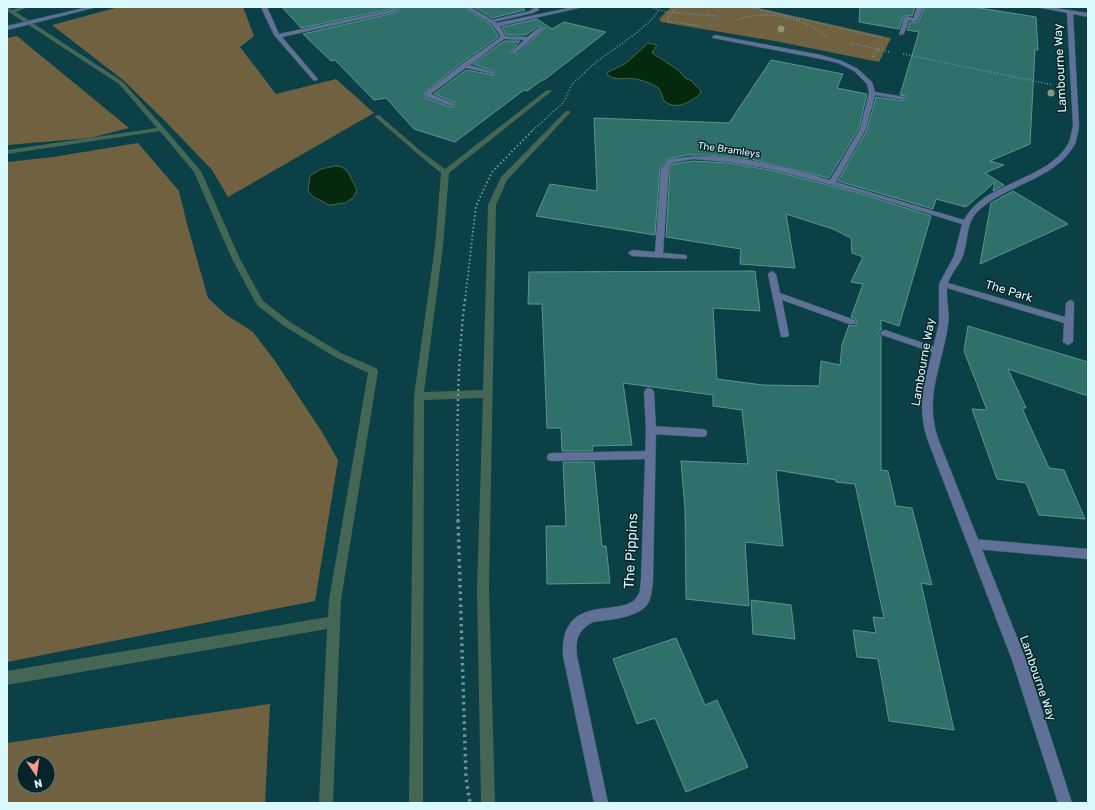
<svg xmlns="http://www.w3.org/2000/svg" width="1095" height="810" font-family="Rubik,sans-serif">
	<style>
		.green { fill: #706140; fill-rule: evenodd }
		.water { fill: #04290d; stroke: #446755 }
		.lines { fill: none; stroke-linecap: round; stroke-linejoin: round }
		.stream { fill: #446755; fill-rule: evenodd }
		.building { fill: #30706a; stroke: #579690 }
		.service-casing { stroke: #2d5e64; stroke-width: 1 }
		.minor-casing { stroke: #2d5e64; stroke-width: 1 }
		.path-far3 { stroke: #6c969c; stroke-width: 1.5; stroke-dasharray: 1 2; stroke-linecap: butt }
		.path-far2 { stroke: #6c969c; stroke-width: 2; stroke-dasharray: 1.5 2.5; stroke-linecap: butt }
		.path-far1 { stroke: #6c969c; stroke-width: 2.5; stroke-dasharray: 2 3; stroke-linecap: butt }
		.path { stroke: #6c969c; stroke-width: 3.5; stroke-dasharray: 2.5 4; stroke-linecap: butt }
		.service { fill: #607097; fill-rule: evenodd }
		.minor { fill: #607097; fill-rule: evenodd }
		.tree { fill: #8e9675 }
		.labels { text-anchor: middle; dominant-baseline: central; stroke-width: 3; stroke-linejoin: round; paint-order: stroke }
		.far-street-label { font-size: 10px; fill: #d9f9fd; stroke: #092428 }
		.street-label { font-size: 12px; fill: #d9f9fd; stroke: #092428 }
		.near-street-label { font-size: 14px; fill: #d9f9fd; stroke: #092428 }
	</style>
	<rect width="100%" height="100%" fill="#0c4047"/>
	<g class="green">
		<path d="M 119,7 L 243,7 L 254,36 L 240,47 L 276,94 L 336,79 L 374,113 L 228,197 L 212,170 L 165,121 L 123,80 L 52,25 Z"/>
		<path d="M 671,7 L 754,7 L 891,38 L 879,62 L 775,41 L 661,22 L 659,19 Z"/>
		<path d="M 17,36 L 129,128 L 90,138 L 7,145 L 7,38 Z"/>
		<path d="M 138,143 L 179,191 L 187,224 L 208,298 L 225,314 L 253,332 L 275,361 L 322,432 L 338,460 L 315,601 L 7,662 L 7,162 L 53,157 Z"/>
		<path d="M 270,704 L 265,803 L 7,803 L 7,743 ZM 24,762 L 48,762 L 48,786 L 24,786 Z"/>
	</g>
	<g class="water">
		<path d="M 648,43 L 657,45 L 652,53 C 661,59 681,70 685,78 L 692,81 L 694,84 L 700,89 L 701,93 C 691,102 676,111 664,101 C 662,97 662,92 659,89 C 654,84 642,80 635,79 C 626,77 614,82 607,74 L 608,72 L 625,64 Z"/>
		<path d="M 335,166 L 342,167 L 348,172 L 357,190 L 353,198 L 345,203 L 329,205 L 312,196 L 308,191 L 310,176 L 321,169 Z"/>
	</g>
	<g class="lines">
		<g class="stream">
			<path d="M 7,7 L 12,10 L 21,7 L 29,7 L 16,12 L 123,82 L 164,128 L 201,171 L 240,259 L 263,301 L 290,322 L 341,353 L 376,368 L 378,371 L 341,600 L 333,803 L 319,803 L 327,629 L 7,685 L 7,671 L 328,617 L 329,600 L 368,373 L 335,357 L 284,326 L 257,305 L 232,259 L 194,172 L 160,131 L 7,154 L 7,150 L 157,128 L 119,84 L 7,11 Z"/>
			<path d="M 547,90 L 552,91 L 449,173 L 443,246 L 424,392 L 483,390 L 488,205 L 501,177 L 566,111 L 570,111 L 570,113 L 507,180 L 496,205 L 489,589 L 495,803 L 481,803 L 477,589 L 483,398 L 424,400 L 423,803 L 409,803 L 414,396 L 435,246 L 441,173 L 419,155 L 374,116 L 379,115 L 423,153 L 445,169 Z"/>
		</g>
	</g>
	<g class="building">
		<path d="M 282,7 L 463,7 L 490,24 L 498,35 L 497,38 L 461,63 L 424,93 L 426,98 L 450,107 L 454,106 L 454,102 L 434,94 L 466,70 L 494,75 L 493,71 L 473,64 L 504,41 L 520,41 L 510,52 L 517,54 L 545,28 L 538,26 L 526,35 L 506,35 L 502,27 L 537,19 L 552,29 L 564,22 L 606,32 L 544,80 L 542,80 L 527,91 L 524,90 L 455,142 L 414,129 L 386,98 L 374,100 L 335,60 L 331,61 L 303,34 L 398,12 L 399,10 L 395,8 L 301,28 Z"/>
		<path d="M 474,7 L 521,7 L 525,10 L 492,18 Z"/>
		<path d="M 860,7 L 915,7 L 912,16 L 907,15 L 903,17 L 899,29 L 859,22 Z"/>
		<path d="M 924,7 L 973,7 L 1036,17 L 1038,50 L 1035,50 L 1030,144 L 990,161 L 1004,165 L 985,173 L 1004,185 L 993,191 L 995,182 L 966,207 L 936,199 L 933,209 L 838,181 L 867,130 L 876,97 L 903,101 L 906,99 L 906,96 L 900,95 L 919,32 L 907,30 L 910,22 L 916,23 L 919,21 Z"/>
		<path d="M 771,60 L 843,74 L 837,88 L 867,94 L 859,128 L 829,178 L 750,159 L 707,155 L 687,155 L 668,159 L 660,168 L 655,235 L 536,216 L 550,184 L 597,191 L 594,118 L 729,123 Z"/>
		<path d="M 693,161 L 728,163 L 770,170 L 859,193 L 931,216 L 899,326 L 881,320 L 881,330 L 878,333 L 881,336 L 881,470 L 888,471 L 896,506 L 912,508 L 932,585 L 921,583 L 954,730 L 889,721 L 878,659 L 857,657 L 853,630 L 876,633 L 873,617 L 884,618 L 855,484 L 836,482 L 836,480 L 776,470 L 783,546 L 745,542 L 749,606 L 686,599 L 685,509 L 681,461 L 748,464 L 742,410 L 713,406 L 713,395 L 623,383 L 632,445 L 592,446 L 593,451 L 562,451 L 561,428 L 547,428 L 542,304 L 528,304 L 529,272 L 755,271 L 760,311 L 713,308 L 717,379 L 763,385 L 819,386 L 821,361 L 840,365 L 842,345 L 849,325 L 855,326 L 857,323 L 856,319 L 851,317 L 863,284 L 851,282 L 863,257 L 852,253 L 851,238 L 833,229 L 786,214 L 795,268 L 740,264 L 741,249 L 666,237 L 670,169 L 673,164 Z"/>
		<path d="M 1013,191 L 1068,224 L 980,264 L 991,203 Z"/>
		<path d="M 968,326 L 1088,362 L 1088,396 L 1008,369 L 1026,408 L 1022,408 L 1049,468 L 1064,470 L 1085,519 L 1039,515 L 1026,483 L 997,479 L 972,409 L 987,410 L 964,351 Z"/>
		<path d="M 563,462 L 594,462 L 602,546 L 606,546 L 610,583 L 547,584 L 546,526 L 566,526 Z"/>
		<path d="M 751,600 L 791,605 L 795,639 L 753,634 Z"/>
		<path d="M 676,638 L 705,705 L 717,700 L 748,767 L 686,792 L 655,718 L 637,724 L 613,659 Z"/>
	</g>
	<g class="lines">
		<defs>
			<g id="service">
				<path d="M 261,7 L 267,7 L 279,34 L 395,9 L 398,11 L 282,37 L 317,78 L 318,79 L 315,81 L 313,80 L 274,35 Z"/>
				<path d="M 532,7 L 538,7 L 539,10 L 533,13 L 490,23 L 487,21 L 529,11 L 533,9 Z"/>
				<path d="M 772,271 L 776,274 L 780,293 L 855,320 L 856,322 L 855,324 L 849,324 L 782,300 L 789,335 L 787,337 L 781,337 L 768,274 Z"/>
				<path d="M 885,330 L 941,349 L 943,351 L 938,354 L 882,335 L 880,333 L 882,331 Z"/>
				<path d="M 651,426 L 702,429 L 706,430 L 707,433 L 706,436 L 702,437 L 651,434 L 647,433 L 646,430 L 647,427 Z"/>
				<path d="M 650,451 L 654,452 L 655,455 L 654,458 L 650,459 L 552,461 L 548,460 L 547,457 L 548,454 L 552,453 Z"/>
				<path d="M 974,539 L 1088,549 L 1088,559 L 974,549 L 970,548 L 968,544 L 970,540 Z"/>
			</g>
			<g id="minor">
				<path d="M 88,7 L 97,7 L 7,30 L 7,26 Z"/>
				<path d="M 464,7 L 471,7 L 497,23 L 573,7 L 583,7 L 500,26 L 505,36 L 527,37 L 539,27 L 544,28 L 516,53 L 511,52 L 524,40 L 504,39 L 470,65 L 493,72 L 493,74 L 466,68 L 431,94 L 453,103 L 453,105 L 451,106 L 427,97 L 425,93 L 462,64 L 498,39 L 500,35 L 491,23 Z"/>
				<path d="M 917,7 L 923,7 L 918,20 L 915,22 L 909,20 L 904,34 L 899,35 L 904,18 L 907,16 L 913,18 Z"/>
				<path d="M 1036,7 L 1049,7 L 1088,13 L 1088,17 L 1073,14 L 1079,126 C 1078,132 1077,139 1075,144 C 1055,181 1004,184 976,213 C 966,224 968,242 963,256 C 959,266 951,273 948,283 L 1065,317 L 1066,303 L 1070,300 L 1073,301 L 1074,303 L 1073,342 L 1068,345 L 1063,342 L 1064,323 L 947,288 C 946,300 950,312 948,325 C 942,367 923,398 939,441 L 1026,660 L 1072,803 L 1058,803 L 1012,660 L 928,441 C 922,424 921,408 923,390 L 939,323 L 939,284 L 954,256 L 962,224 L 859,192 L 770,169 L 728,162 L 693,159 L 672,163 L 669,169 L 663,253 L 686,255 L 687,257 L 686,259 L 632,256 L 628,253 L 632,250 L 655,252 L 661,169 L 668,160 C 718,148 781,166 830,180 L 860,129 L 869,93 L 867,84 L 854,71 L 838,63 L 821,59 L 713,38 L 712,37 L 715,35 L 821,55 L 842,61 L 858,69 L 872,82 L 875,92 L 905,97 L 905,99 L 903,100 L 875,95 L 866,129 L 836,182 L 964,220 C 984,181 1046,182 1068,144 C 1071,139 1071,132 1073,126 L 1067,13 Z"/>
				<path d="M 649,388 L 652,389 L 654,392 L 656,430 L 653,580 C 652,588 652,598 647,605 C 637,618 607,620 593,622 C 578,630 575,640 577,656 L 608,803 L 594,803 L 563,656 C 560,588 626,621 638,595 C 641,591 640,585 641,580 L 646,430 L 644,392 L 646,389 Z"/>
			</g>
		</defs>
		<use href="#service" class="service-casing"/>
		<use href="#minor" class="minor-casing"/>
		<g class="path-far3">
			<path d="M 650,7 L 666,12 L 716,16"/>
			<path d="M 677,7 L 667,18 L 668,21 L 700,26"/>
			<path d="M 749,7 L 883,38"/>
			<path d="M 737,20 C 765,9 805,18 828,37"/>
			<path d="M 850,43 L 890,52"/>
			<path d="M 903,54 L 1053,85"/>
			<path d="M 873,57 L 883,42"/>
			<path d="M 533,130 L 564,102 L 572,84 L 596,62 L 635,34 L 653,18 L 658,11"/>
		</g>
		<path class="path-far2" d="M 465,300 L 476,206 L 492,172 L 534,129"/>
		<path class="path-far1" d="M 458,521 C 457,447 456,372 465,299"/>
		<path class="path" d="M 458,520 L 466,778 L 470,803"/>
		<use href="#service" class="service"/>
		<use href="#minor" class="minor"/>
	</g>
	<g class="tree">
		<circle cx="781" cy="29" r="3.5"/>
		<circle cx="1051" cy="93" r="3.5"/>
	</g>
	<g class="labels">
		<g class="far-street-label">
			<text transform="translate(729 150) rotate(8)">The Bramleys</text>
		</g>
		<g class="street-label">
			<text transform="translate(1060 68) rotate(-93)">Lambourne Way</text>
			<text transform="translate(1009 291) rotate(17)">The Park</text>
			<text transform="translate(923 362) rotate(-80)">Lambourne Way</text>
			<text transform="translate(1038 678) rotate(71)">Lambourne Way</text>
		</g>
		<g class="near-street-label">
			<text transform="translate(631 551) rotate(-87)">The Pippins</text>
		</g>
	</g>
	<rect width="1095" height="810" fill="none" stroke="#d9f9fd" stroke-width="16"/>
	<g transform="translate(36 774) rotate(167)"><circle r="19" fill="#092428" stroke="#5c797d"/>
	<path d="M0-3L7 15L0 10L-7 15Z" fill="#f59c91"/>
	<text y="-6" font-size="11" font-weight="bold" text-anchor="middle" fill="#d9f9fd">N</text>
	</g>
</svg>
